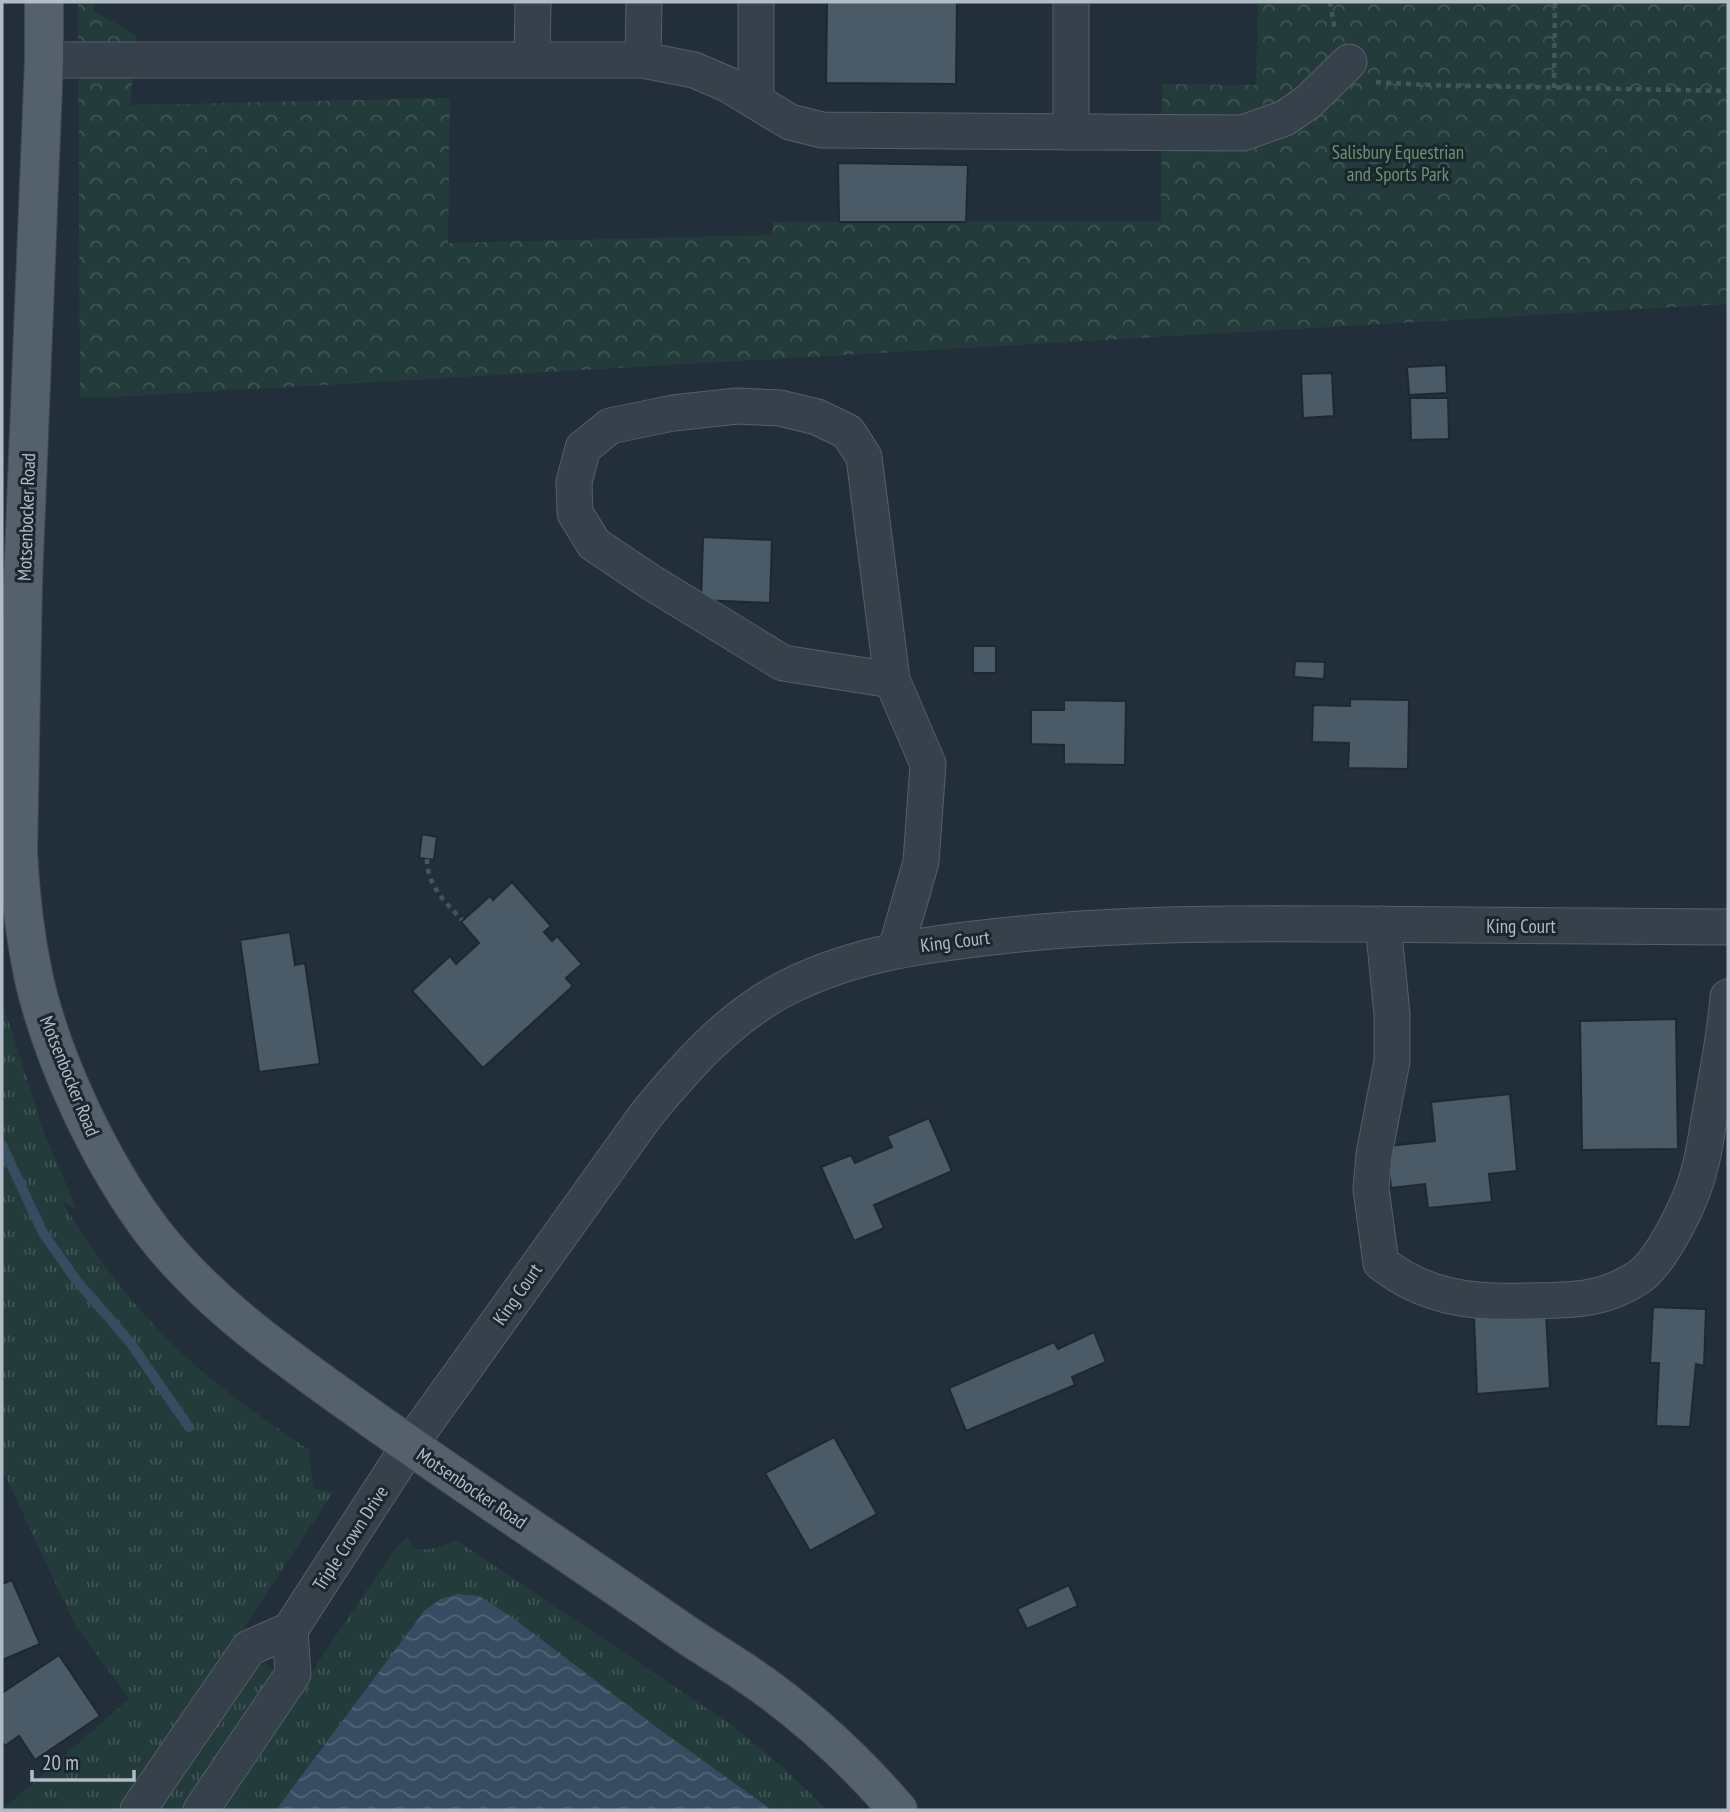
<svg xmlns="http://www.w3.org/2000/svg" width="1730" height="1812" font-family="'PT Sans Narrow',sans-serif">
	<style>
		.grass { fill: url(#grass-tufts) }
		.park { fill: url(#park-crowns) }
		.water { fill: url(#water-waves) }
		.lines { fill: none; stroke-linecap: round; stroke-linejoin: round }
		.stream { stroke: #364d61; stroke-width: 10 }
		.building { fill: #4a5a66; stroke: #1d2831; stroke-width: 2 }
		.minor-casing { stroke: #545f68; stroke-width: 37 }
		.major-casing { stroke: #3f4a54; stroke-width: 40 }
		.path { stroke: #425858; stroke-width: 4.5; stroke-dasharray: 5 5; stroke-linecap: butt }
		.minor { stroke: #36414b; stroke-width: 35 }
		.major { stroke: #54606b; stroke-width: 38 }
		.labels { text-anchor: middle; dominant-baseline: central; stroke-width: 6; stroke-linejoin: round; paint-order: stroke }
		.park-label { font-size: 19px; fill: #68976e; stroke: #1b262f }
		.street-label { font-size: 19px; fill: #b1bcc7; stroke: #1b262f }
	</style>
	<defs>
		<pattern id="grass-tufts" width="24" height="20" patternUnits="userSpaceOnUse" patternTransform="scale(1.75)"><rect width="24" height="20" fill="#243b3b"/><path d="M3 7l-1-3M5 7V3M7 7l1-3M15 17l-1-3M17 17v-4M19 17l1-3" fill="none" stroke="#415556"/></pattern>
		<pattern id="park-crowns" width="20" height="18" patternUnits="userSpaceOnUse" patternTransform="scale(1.75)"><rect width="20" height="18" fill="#243b3b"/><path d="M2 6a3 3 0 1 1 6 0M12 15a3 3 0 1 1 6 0" fill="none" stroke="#415556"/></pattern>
		<pattern id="water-waves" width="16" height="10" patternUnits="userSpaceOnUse" patternTransform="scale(1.75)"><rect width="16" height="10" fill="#364d61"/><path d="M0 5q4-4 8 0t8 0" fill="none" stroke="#516576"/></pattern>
	</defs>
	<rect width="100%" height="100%" fill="#222f3a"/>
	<g class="grass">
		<path d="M 2,1002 L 45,1135 L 77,1210 L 61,1200 C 105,1274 160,1341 230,1394 C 255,1414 283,1431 309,1450 L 313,1488 L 333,1492 L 195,1702 L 117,1810 L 2,1810 L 129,1699 L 74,1623 L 2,1469 Z"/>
		<path d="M 407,1537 L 413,1548 C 429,1552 441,1547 456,1540 L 733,1726 L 786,1770 L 827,1810 L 221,1810 L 335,1637 L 392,1553 Z"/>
		<path d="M 264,1663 C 272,1667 273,1671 272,1679 L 183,1810 L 156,1810 L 195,1761 L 257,1666 Z"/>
	</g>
	<path class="park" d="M 78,2 L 94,2 L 94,11 L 137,36 L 130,105 L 450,98 L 448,243 L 772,235 L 773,222 L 1161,221 L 1162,84 L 1256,85 L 1258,2 L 1728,2 L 1728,304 L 96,398 L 80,397 Z"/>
	<path class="water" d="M 458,1594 L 479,1596 L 513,1618 L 659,1729 L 772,1810 L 276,1810 L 425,1610 L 441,1599 Z"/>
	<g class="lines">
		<path class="stream" d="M 2,1145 L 43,1233 L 76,1280 L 129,1341 L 189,1427"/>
	</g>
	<g class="building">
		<path d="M 827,2 L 957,2 L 956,84 L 826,83 Z"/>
		<path d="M 838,163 L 968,165 L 966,222 L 839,222 Z"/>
		<path d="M 1446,365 L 1447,393 L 1409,395 L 1407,367 Z"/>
		<path d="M 1332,373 L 1334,416 L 1303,418 L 1301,374 Z"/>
		<path d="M 1410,398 L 1448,398 L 1449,439 L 1411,440 Z"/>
		<path d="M 703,537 L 772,540 L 770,603 L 701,600 Z"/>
		<rect x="973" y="646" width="23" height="27"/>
		<path d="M 1295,661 L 1325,662 L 1324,679 L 1294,677 Z"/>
		<path d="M 1350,699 L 1409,700 L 1408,769 L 1348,768 L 1349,743 L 1312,742 L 1313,705 L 1350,706 Z"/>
		<path d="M 1064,700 L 1126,701 L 1125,765 L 1064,764 L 1064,745 L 1031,744 L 1031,710 L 1064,710 Z"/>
		<path d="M 422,834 L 437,837 L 434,860 L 419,858 Z"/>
		<path d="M 512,882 L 551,926 L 544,932 L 552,941 L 557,936 L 582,964 L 566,978 L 573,986 L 483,1068 L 412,991 L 450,956 L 456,964 L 479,943 L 461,922 L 490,896 L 493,900 Z"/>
		<path d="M 290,932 L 295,965 L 305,963 L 320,1064 L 259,1072 L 240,940 Z"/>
		<path d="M 1676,1019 L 1678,1149 L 1582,1150 L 1580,1021 Z"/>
		<path d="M 1510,1094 L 1517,1171 L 1489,1174 L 1492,1202 L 1428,1208 L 1425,1184 L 1391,1188 L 1387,1146 L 1435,1141 L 1431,1102 Z"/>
		<path d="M 929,1118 L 952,1171 L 874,1205 L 884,1228 L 854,1241 L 821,1167 L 851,1155 L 855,1163 L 892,1147 L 887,1136 Z"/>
		<path d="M 1653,1307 L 1706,1309 L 1704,1366 L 1696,1364 L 1690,1427 L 1656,1426 L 1659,1363 L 1650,1363 Z"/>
		<path d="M 1546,1313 L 1550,1388 L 1477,1394 L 1474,1317 Z"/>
		<path d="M 1094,1332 L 1106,1362 L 1072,1377 L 1075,1385 L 966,1431 L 949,1388 L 1054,1342 L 1058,1349 Z"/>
		<path d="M 834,1437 L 877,1514 L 810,1551 L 765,1473 Z"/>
		<path d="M 12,1580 L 40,1644 L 2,1660 L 2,1584 Z"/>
		<path d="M 1069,1585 L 1078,1606 L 1027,1629 L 1017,1609 Z"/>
		<path d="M 59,1655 L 100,1716 L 35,1760 L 19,1736 L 5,1746 L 2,1742 L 2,1693 Z"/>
	</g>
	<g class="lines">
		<defs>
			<g id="minor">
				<path d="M 1071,2 L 1071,132"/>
				<path d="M 532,58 L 533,2"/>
				<path d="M 44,60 L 643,60 L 694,70 L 727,84 L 790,122 L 822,130 L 1243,133 L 1285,118 L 1308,102 L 1349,62"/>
				<path d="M 643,60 L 644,2"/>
				<path d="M 756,101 L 756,2"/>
				<path d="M 892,680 L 783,663 L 649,581 L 594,544 L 575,513 L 574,482 L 583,448 L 610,426 L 673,413 L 737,406 L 780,408 L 817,417 L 848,432 L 864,457 L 892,680 L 928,764 L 921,862 L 896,949"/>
				<path d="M 1383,924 L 1392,1014 L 1392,1061 L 1374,1154 L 1371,1189 L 1381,1263 C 1426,1298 1471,1303 1527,1301 C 1569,1300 1602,1302 1639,1277 C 1663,1260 1692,1199 1699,1171 C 1705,1151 1707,1129 1711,1108 C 1718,1071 1725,1035 1728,997"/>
				<path d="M 138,1810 L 249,1648 L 290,1630 L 409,1446 L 646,1115 C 687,1065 731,1015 790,986 C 857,953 927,944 1001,936 C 1116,923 1233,923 1350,924 C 1476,925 1602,926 1728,927"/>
				<path d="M 201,1810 L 293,1674 L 290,1630"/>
			</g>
			<path id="major" d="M 44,2 L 44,60 L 23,581 L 18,851 C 20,894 25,937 34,979 C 53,1062 101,1163 152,1231 C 208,1304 284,1356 358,1409 C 463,1484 572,1555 678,1629 C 698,1643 720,1656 741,1670 C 800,1709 852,1757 898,1810"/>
		</defs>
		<use href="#minor" class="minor-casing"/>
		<use href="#major" class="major-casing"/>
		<g class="path">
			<path d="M 1330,2 L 1335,31"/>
			<path d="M 1376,82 L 1425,85 L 1728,91"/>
			<path d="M 1554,88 L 1555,2"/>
			<path d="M 427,859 C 427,885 445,902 462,920"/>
		</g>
		<use href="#minor" class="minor"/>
		<use href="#major" class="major"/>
	</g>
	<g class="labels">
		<g class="park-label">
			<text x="1398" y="152">Salisbury Equestrian<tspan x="1398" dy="22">and Sports Park</tspan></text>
		</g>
		<g class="street-label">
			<text transform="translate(26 517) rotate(-88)">Motsenbocker Road</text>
			<text x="1521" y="926">King Court</text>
			<text transform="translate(955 941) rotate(-7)">King Court</text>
			<text transform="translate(70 1076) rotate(68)">Motsenbocker Road</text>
			<text transform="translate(517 1294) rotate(-55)">King Court</text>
			<text transform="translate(472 1488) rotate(34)">Motsenbocker Road</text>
			<text transform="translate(350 1538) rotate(-57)">Triple Crown Drive</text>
		</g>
	</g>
	<rect width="1730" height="1812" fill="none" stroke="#b1bcc7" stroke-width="7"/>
	<path d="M32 1770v10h102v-10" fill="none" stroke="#b1bcc7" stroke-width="3.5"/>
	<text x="42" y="1770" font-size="21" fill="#b1bcc7" stroke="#1b262f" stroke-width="5" paint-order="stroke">20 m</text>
</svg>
